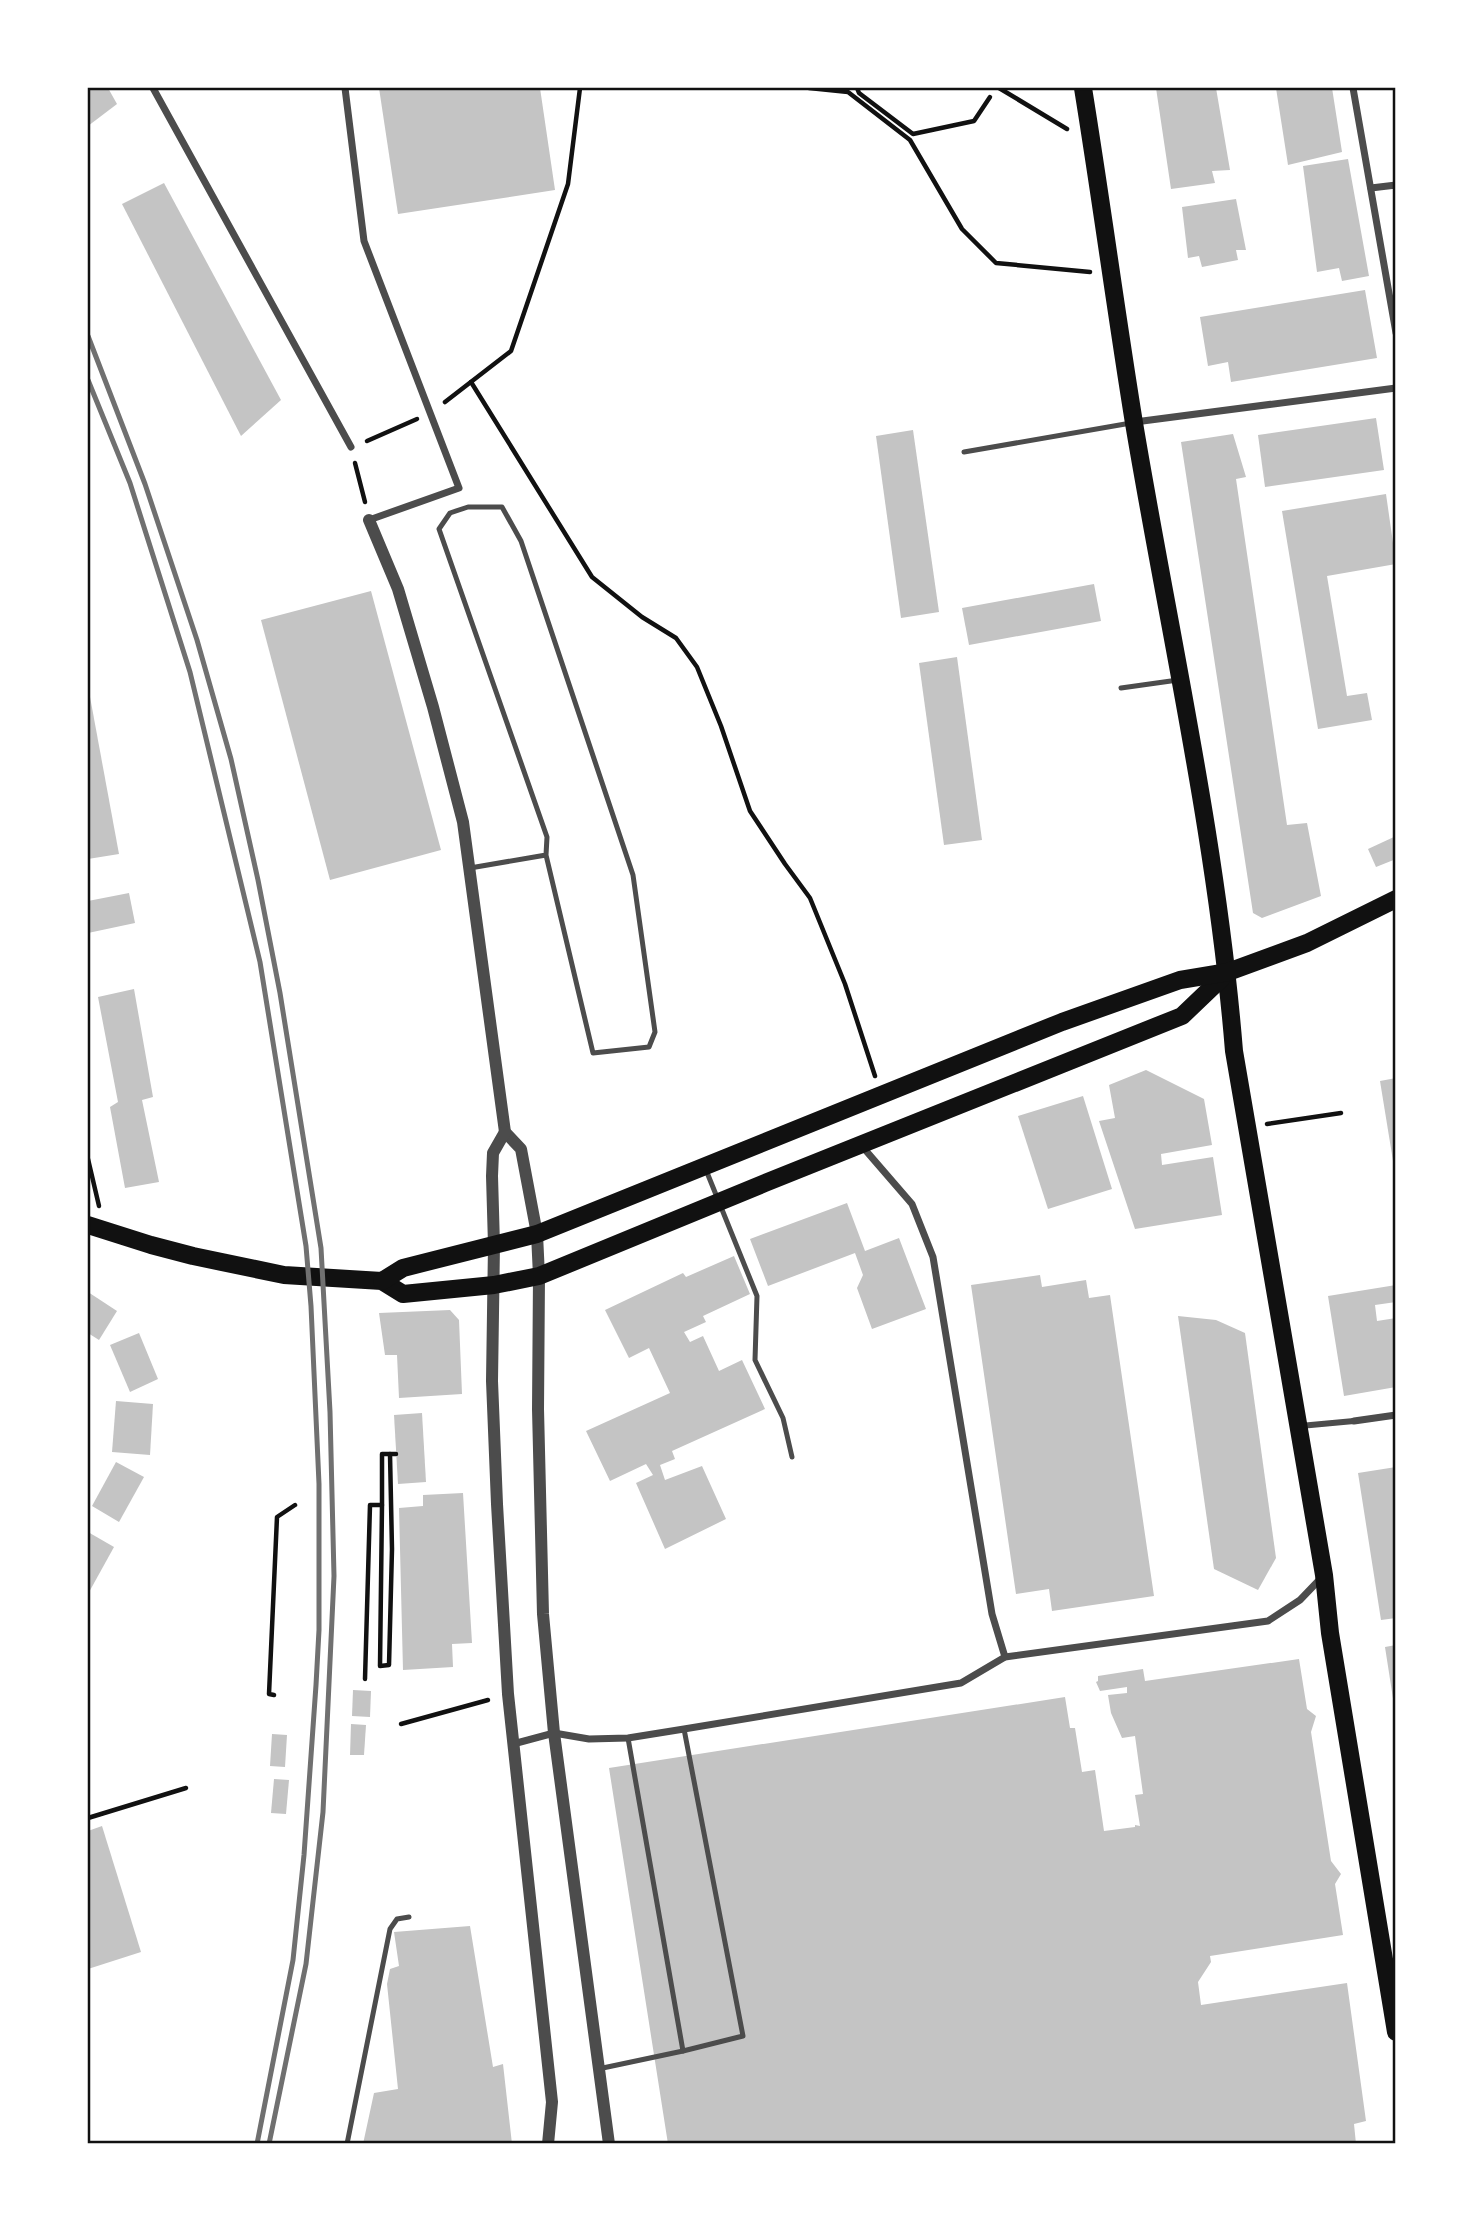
<svg xmlns="http://www.w3.org/2000/svg" width="1483" height="2231" font-family="Rubik,sans-serif">
	<style>
		.building { fill: #c4c4c4 }
		.lines { fill: none; stroke-linecap: round; stroke-linejoin: round }
		.path { stroke: #111; stroke-width: 4.5 }
		.service { stroke: #4c4c4c; stroke-width: 5 }
		.pedestrian { stroke: #4c4c4c; stroke-width: 6 }
		.minor { stroke: #4c4c4c; stroke-width: 7 }
		.tertiary { stroke: #4c4c4c; stroke-width: 12 }
		.primary { stroke: #111; stroke-width: 18 }
		.rail { stroke: #707070; stroke-width: 5 }
		.neatline { fill: none; stroke: #111; stroke-width: 2.5 }
	</style>
	<rect width="100%" height="100%" fill="#fff"/>
	<g class="building">
		<path d="M 88,88 L 108,88 L 117,104 L 88,126 Z"/>
		<path d="M 379,88 L 540,88 L 555,190 L 398,214 Z"/>
		<path d="M 1156,88 L 1216,88 L 1230,170 L 1212,171 L 1215,183 L 1171,189 Z"/>
		<path d="M 1276,88 L 1332,88 L 1342,152 L 1288,165 Z"/>
		<path d="M 1348,159 L 1369,276 L 1342,281 L 1339,268 L 1317,272 L 1303,166 Z"/>
		<path d="M 164,183 L 281,400 L 241,436 L 122,204 Z"/>
		<path d="M 1236,199 L 1246,250 L 1236,250 L 1238,260 L 1202,267 L 1199,256 L 1188,258 L 1182,207 Z"/>
		<path d="M 1365,290 L 1377,358 L 1231,382 L 1228,362 L 1208,366 L 1200,317 Z"/>
		<path d="M 1376,418 L 1384,470 L 1265,487 L 1258,435 Z"/>
		<path d="M 913,430 L 939,612 L 901,618 L 876,436 Z"/>
		<path d="M 1233,434 L 1246,477 L 1236,479 L 1287,825 L 1307,823 L 1321,896 L 1262,918 L 1253,913 L 1181,442 Z"/>
		<path d="M 1386,494 L 1396,564 L 1327,576 L 1347,696 L 1367,693 L 1372,720 L 1318,729 L 1282,511 Z"/>
		<path d="M 1094,584 L 1101,621 L 969,645 L 962,608 Z"/>
		<path d="M 371,591 L 441,850 L 330,880 L 261,620 Z"/>
		<path d="M 957,657 L 982,840 L 944,845 L 919,663 Z"/>
		<path d="M 88,686 L 119,854 L 88,859 Z"/>
		<path d="M 1396,836 L 1396,859 L 1376,867 L 1368,849 Z"/>
		<path d="M 129,893 L 135,923 L 88,933 L 88,901 Z"/>
		<path d="M 134,989 L 153,1097 L 142,1100 L 159,1182 L 125,1188 L 110,1107 L 118,1102 L 98,997 Z"/>
		<path d="M 1146,1070 L 1204,1099 L 1212,1145 L 1161,1154 L 1162,1165 L 1213,1157 L 1222,1215 L 1135,1229 L 1099,1121 L 1115,1118 L 1109,1085 Z"/>
		<path d="M 1396,1078 L 1396,1167 L 1394,1167 L 1380,1081 Z"/>
		<path d="M 1083,1096 L 1112,1189 L 1048,1209 L 1018,1116 Z"/>
		<path d="M 847,1203 L 865,1251 L 899,1238 L 926,1309 L 872,1329 L 857,1288 L 863,1275 L 855,1253 L 768,1286 L 750,1239 Z"/>
		<path d="M 734,1256 L 750,1294 L 703,1316 L 706,1322 L 684,1332 L 690,1342 L 703,1336 L 719,1371 L 742,1360 L 765,1409 L 672,1451 L 675,1459 L 660,1465 L 665,1480 L 702,1466 L 726,1519 L 665,1549 L 636,1483 L 653,1475 L 646,1464 L 610,1481 L 586,1431 L 670,1393 L 649,1348 L 629,1358 L 605,1310 L 683,1273 L 686,1277 Z"/>
		<path d="M 1040,1275 L 1042,1287 L 1086,1280 L 1089,1298 L 1110,1295 L 1154,1596 L 1052,1611 L 1049,1589 L 1016,1594 L 971,1285 Z"/>
		<path d="M 1396,1285 L 1396,1302 L 1375,1305 L 1377,1321 L 1396,1318 L 1396,1387 L 1344,1396 L 1328,1296 Z"/>
		<path d="M 88,1292 L 117,1311 L 99,1340 L 88,1333 Z"/>
		<path d="M 450,1310 L 459,1320 L 462,1394 L 399,1398 L 397,1355 L 385,1355 L 379,1313 Z"/>
		<path d="M 1178,1316 L 1216,1320 L 1245,1333 L 1276,1558 L 1258,1590 L 1214,1569 Z"/>
		<path d="M 139,1333 L 158,1379 L 130,1392 L 110,1345 Z"/>
		<path d="M 116,1401 L 153,1404 L 150,1455 L 112,1452 Z"/>
		<path d="M 422,1413 L 426,1482 L 398,1484 L 394,1415 Z"/>
		<path d="M 116,1462 L 144,1477 L 119,1522 L 92,1506 Z"/>
		<path d="M 1396,1467 L 1396,1618 L 1381,1620 L 1358,1473 Z"/>
		<path d="M 463,1493 L 472,1643 L 452,1644 L 453,1667 L 403,1670 L 399,1508 L 423,1506 L 423,1495 Z"/>
		<path d="M 88,1532 L 114,1547 L 88,1594 Z"/>
		<path d="M 1396,1645 L 1396,1705 L 1394,1705 L 1385,1647 Z"/>
		<path d="M 1299,1659 L 1307,1709 L 1316,1716 L 1311,1732 L 1331,1861 L 1341,1874 L 1335,1884 L 1343,1935 L 1210,1956 L 1211,1962 L 1198,1982 L 1201,2005 L 1347,1983 L 1366,2121 L 1354,2124 L 1356,2144 L 668,2144 L 609,1768 L 1065,1697 L 1070,1728 L 1075,1728 L 1082,1772 L 1095,1770 L 1104,1831 L 1135,1827 L 1135,1825 L 1140,1826 L 1135,1795 L 1143,1794 L 1135,1736 L 1122,1738 L 1111,1713 L 1108,1695 L 1127,1693 L 1127,1687 L 1100,1691 L 1096,1682 L 1098,1681 L 1098,1676 L 1143,1669 L 1145,1681 Z"/>
		<path d="M 353,1690 L 371,1691 L 370,1717 L 352,1716 Z"/>
		<path d="M 351,1724 L 366,1725 L 364,1755 L 350,1755 Z"/>
		<path d="M 272,1734 L 287,1735 L 285,1767 L 270,1766 Z"/>
		<path d="M 274,1779 L 289,1780 L 286,1814 L 271,1813 Z"/>
		<path d="M 102,1826 L 141,1952 L 88,1969 L 88,1831 Z"/>
		<path d="M 470,1926 L 493,2067 L 503,2064 L 512,2144 L 363,2144 L 374,2093 L 398,2089 L 387,1984 L 390,1969 L 399,1966 L 394,1932 Z"/>
	</g>
	<g class="lines">
		<g class="path">
			<path d="M 809,88 L 848,92 L 910,140 L 962,229 L 996,263 L 1090,272"/>
			<path d="M 857,88 L 859,93 L 913,134 L 974,121 L 990,97"/>
			<path d="M 999,88 L 1067,129"/>
			<path d="M 471,382 L 592,577 L 642,617 L 676,638 L 697,667 L 721,726 L 750,811 L 785,864 L 810,898 L 845,984 L 875,1076"/>
			<path d="M 445,402 L 511,351 L 568,184 L 580,88"/>
			<path d="M 367,441 L 417,419"/>
			<path d="M 355,463 L 365,502"/>
			<path d="M 1267,1124 L 1341,1113"/>
			<path d="M 88,1159 L 99,1206"/>
			<path d="M 382,1505 L 382,1454 L 390,1454"/>
			<path d="M 365,1679 L 370,1505 L 382,1505 L 380,1666 L 389,1665 L 392,1549 L 390,1454 L 396,1454"/>
			<path d="M 274,1695 L 269,1694 L 277,1517 L 295,1505"/>
			<path d="M 401,1724 L 488,1700"/>
			<path d="M 88,1818 L 186,1788"/>
		</g>
		<g class="service">
			<path d="M 964,452 L 1131,423"/>
			<path d="M 1121,688 L 1178,680"/>
			<path d="M 470,868 L 546,855 L 547,837 L 439,529 L 450,513 L 468,507 L 502,507 L 521,541 L 633,875 L 655,1032 L 649,1047 L 593,1053 L 546,855"/>
			<path d="M 706,1170 L 757,1296 L 755,1360 L 783,1418 L 792,1457"/>
			<path d="M 628,1738 L 683,2051"/>
			<path d="M 598,2069 L 683,2051 L 743,2036 L 684,1729"/>
			<path d="M 347,2144 L 390,1929 L 397,1919 L 409,1917"/>
		</g>
		<path class="pedestrian" d="M 1300,1426 L 1354,1421"/>
		<g class="minor">
			<path d="M 153,88 L 351,447"/>
			<path d="M 345,88 L 364,241 L 459,488 L 369,520"/>
			<path d="M 1353,88 L 1396,333"/>
			<path d="M 1371,188 L 1396,185"/>
			<path d="M 1135,422 L 1396,388"/>
			<path d="M 861,1145 L 912,1204 L 933,1257 L 992,1614 L 1005,1657"/>
			<path d="M 1354,1421 L 1396,1415"/>
			<path d="M 513,1744 L 554,1733 L 589,1739 L 628,1738 L 684,1729 L 961,1683 L 1005,1657 L 1268,1621 L 1300,1600 L 1323,1576"/>
		</g>
		<g class="tertiary">
			<path d="M 369,520 L 398,589 L 433,707 L 463,822 L 505,1132 L 521,1149 L 537,1234 L 539,1276 L 538,1409 L 543,1614 L 554,1733 L 609,2144"/>
			<path d="M 505,1132 L 493,1153 L 492,1176 L 494,1245 L 492,1381 L 497,1504 L 508,1694 L 552,2102 L 548,2144"/>
		</g>
		<g class="primary">
			<path d="M 1083,88 C 1101,199 1116,312 1134,423 C 1169,632 1217,840 1234,1051 L 1324,1575 L 1330,1633 L 1396,2032"/>
			<path d="M 88,1225 L 151,1245 L 193,1256 L 284,1275 L 382,1281 L 403,1294 L 494,1285 L 539,1276 L 765,1183 L 1182,1016 L 1228,972"/>
			<path d="M 382,1281 L 403,1268 L 537,1234 L 1062,1022 L 1180,980 L 1228,972 L 1307,943 L 1396,899"/>
		</g>
		<g class="rail">
			<path d="M 88,336 L 145,484 L 197,640 L 231,759 L 258,880 L 280,993 L 321,1248 L 330,1412 L 334,1576 L 323,1812 L 306,1964 L 269,2144"/>
			<path d="M 88,380 L 130,483 L 190,672 L 260,962 L 306,1246 L 311,1306 L 319,1484 L 319,1630 L 316,1685 L 304,1855 L 293,1960 L 257,2144"/>
		</g>
	</g>
	<rect width="1483" height="2231" fill="none" stroke="#ffffff" stroke-width="178"/>
	<rect x="89" y="89" width="1305" height="2053" class="neatline"/>
</svg>
